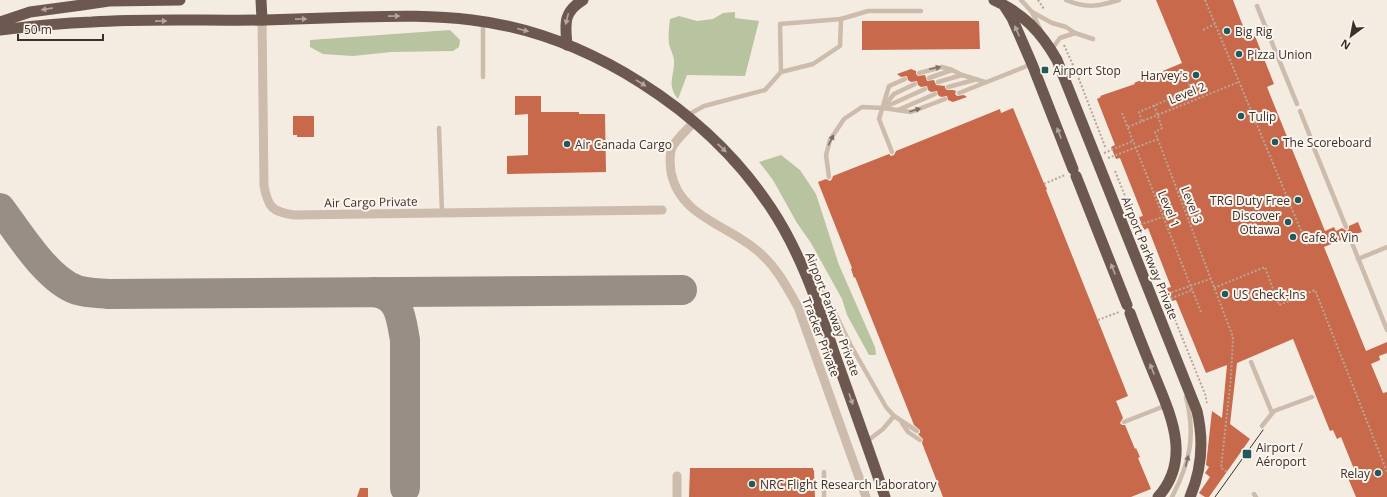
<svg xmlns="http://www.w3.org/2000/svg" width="1387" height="497" font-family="'Open Sans',sans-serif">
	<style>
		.green { fill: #b8c4a0 }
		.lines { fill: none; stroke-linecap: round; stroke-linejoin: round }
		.taxiway { stroke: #988e86; stroke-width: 30 }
		.building { fill: #c8694b }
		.path { stroke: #b9a596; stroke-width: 2; stroke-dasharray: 2 2; stroke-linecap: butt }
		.service { stroke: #cdbbac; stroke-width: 4.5 }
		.minor { stroke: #cdbbac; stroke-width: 9 }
		.trunk { stroke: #6c584f; stroke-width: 11 }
		.tram { stroke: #3b302b; stroke-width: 1 }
		.oneway { fill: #b4a69e }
		.oneway2 { fill: #7d6f65 }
		.poi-dot { fill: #1f5a5e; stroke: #fbf5ee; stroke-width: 1.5 }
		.labels { text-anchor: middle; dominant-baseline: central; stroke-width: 4; stroke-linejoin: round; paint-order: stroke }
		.poi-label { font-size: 12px; fill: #3b302b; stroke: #fbf5ee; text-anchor: start }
		.street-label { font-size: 12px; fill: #3b302b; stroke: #fbf5ee }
	</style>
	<rect width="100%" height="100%" fill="#f4ebe1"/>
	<g class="green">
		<path d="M 735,12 L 735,18 L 759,21 L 745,76 L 687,75 L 678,99 C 666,84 675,76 674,59 C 673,54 670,49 669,44 C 668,36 669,27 670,19 L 679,16 L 697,21 L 713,19 L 723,13 Z"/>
		<path d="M 450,30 L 460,40 L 459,47 L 453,51 L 391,52 L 353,56 L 323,54 L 310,47 L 310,40 Z"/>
		<path d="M 781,155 L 800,170 L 816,194 L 839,265 L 875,347 L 876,355 L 869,355 L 847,315 L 842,299 L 811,243 L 797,223 L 773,180 L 759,162 Z"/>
	</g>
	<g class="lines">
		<g class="taxiway">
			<path d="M 0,208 C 19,233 47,280 77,290 C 87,293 97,293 108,294 L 682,290"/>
			<path d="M 374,292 C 400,295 401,318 405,340 L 405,488"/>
		</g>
	</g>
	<g class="building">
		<path d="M 1156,0 L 1233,0 L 1248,39 L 1255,36 L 1274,84 L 1267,87 L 1325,231 L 1334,227 L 1336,231 L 1342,228 L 1347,231 L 1349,229 L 1349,226 L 1358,222 L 1362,232 L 1353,235 L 1349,234 L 1346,238 L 1324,247 L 1366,351 L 1387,342 L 1387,353 L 1379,356 L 1380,360 L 1371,364 L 1383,393 L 1387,392 L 1387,497 L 1356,497 L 1348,478 L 1356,474 L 1341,437 L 1337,439 L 1333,430 L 1330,431 L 1293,339 L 1237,363 L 1230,424 L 1250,439 L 1209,497 L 1205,497 L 1199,493 L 1210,477 L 1205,473 L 1209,467 L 1206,465 L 1212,411 L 1222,418 L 1227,365 L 1206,373 L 1176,300 L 1172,301 L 1167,288 L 1171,287 L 1148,228 L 1144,230 L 1139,217 L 1143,216 L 1120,158 L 1116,159 L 1111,147 L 1115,145 L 1097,99 L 1101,97 L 1100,96 L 1135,84 L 1134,83 L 1182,63 Z"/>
		<path d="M 862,21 L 979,21 L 980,49 L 862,50 Z"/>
		<path d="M 911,69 L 916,71 L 916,74 L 918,76 L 925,75 L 927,81 L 934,80 L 936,85 L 945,86 L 945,88 L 947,90 L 953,90 L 956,91 L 955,94 L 957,96 L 964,95 L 967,97 L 953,102 L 948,100 L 947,96 L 941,97 L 938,95 L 937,91 L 931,92 L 928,90 L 927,86 L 921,87 L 918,85 L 917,81 L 911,82 L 908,80 L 907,76 L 901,77 L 897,74 Z"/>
		<path d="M 515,96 L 541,96 L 541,112 L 579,112 L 579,114 L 605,114 L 606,172 L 507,174 L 507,156 L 528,155 L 528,114 L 515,115 Z"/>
		<path d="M 1013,108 L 1043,181 L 1047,189 L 1046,190 L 1128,396 L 1116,401 L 1123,418 L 1120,423 L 1122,425 L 1125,425 L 1135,449 L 1136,448 L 1140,457 L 1138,458 L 1151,489 L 1131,497 L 943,497 L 922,443 L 923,439 L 918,434 L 920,433 L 920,430 L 914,425 L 855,277 L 854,278 L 851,269 L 852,268 L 818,182 L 826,179 L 830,181 L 832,179 L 833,176 L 889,154 L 891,156 L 894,155 L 896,151 L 1000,109 L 1001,113 Z"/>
		<path d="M 293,116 L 314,116 L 314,137 L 297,137 L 297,135 L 293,135 Z"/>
		<path d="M 690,468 L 813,468 L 813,470 L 814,470 L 815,497 L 689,497 Z"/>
		<path d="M 360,488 L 368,488 L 368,497 L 357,497 Z"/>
	</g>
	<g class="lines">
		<g class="path">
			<path d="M 1038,0 L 1044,9"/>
			<path d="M 1205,0 L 1307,245"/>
			<path d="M 1203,30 L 1215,24"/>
			<path d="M 1064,45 L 1077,74 L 1106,149"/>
			<path d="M 1184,73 L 1191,89"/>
			<path d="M 1154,105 L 1162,128 L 1155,132 L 1233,337 L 1231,377 L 1221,468 L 1227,472"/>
			<path d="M 1122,113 L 1201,312"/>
			<path d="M 1142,121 L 1139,112 L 1200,86"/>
			<path d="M 1128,127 L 1239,82"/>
			<path d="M 1104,153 L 1133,141"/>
			<path d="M 1108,158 L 1158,139"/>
			<path d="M 1115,171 L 1205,394 L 1207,403"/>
			<path d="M 1044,184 L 1065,175"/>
			<path d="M 1136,226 L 1163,217"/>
			<path d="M 1214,288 L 1265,267 L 1279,305 L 1315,290 L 1387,472"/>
			<path d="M 1164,295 L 1210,279"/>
			<path d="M 1167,300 L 1192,290"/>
			<path d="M 1098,320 L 1119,312"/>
		</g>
		<g class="service">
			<path d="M 1021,0 L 1032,12 L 1040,29"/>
			<path d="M 1066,0 C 1087,9 1099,6 1119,0"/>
			<path d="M 1257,6 L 1297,104"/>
			<path d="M 1032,12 L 1052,23 L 1066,27 L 1075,33 L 1093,39"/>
			<path d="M 841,19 L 868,11 L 921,11"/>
			<path d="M 1051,50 L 1060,38 L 1075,33"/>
			<path d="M 919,73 L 942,67 L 952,70"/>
			<path d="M 483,77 L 483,23"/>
			<path d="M 929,78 L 952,70 L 962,75"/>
			<path d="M 938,82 L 962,75 L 985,82"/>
			<path d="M 948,87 L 974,80"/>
			<path d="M 959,93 L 1032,64"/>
			<path d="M 885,105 L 894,94 L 915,84"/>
			<path d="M 883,108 L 925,89"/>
			<path d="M 898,110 L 935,94"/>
			<path d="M 1300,111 L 1312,141"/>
			<path d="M 686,116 L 704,106 L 765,90 L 781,72 L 813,64 L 840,46 L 841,19 L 780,24 L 781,72"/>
			<path d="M 439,128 L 442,213"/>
			<path d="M 1314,148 L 1346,227"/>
			<path d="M 892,152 L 879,119 L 889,86 L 905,79"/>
			<path d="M 829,177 L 826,155 L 830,140 L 844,119 L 862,107 L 883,108 L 911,112 L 945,99"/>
			<path d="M 1350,238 L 1387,330"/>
			<path d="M 1358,259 L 1387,247"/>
			<path d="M 805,262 L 820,282 L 850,344 L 886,407 L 894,416 L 917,431"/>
			<path d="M 1251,362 L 1272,413"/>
			<path d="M 1124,422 L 1167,405"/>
			<path d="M 902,423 L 908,432 L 920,440"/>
			<path d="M 1262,426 L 1274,411 L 1312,397"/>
			<path d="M 866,442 L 883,429 L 894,416"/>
			<path d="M 824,472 L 824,497"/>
			<path d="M 1254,494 L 1256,497"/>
			<path d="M 1172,497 C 1190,462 1196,436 1186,397"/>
		</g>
		<g class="minor">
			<path d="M 262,20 L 264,186 C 268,207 272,212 294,215 L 662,210"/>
			<path d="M 694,122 C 688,129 675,140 672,148 C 669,155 670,164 671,172 C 679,215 724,224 754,248 C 774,263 786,285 798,307 L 866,497"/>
			<path d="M 677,476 L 677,497"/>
		</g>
		<g class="trunk">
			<path d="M 261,0 L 262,20"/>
			<path d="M 994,0 C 1024,14 1041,32 1057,60 L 1197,411 C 1204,441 1202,469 1190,497"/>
			<path d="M 1005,7 L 1012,18 L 1032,64 L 1073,169"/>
			<path d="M 0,22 L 30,12 L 82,5 L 109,1 L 180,0"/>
			<path d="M 0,30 C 31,26 61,23 92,22 C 149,18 207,21 265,20 C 296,19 326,18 357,17 C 396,16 434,15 472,20 C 588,34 707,111 771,208 C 801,253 818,305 835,355 C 852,403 869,450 885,497"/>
			<path d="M 567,45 C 565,24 563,12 583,0"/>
			<path d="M 1076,176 L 1127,305"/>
			<path d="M 1130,313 C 1138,335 1147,357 1156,379 C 1172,418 1191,460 1158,497"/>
		</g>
		<path class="tram" d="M 1215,497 L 1263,430"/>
	</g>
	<defs><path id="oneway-solid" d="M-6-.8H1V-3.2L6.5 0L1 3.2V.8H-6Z"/></defs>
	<g class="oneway">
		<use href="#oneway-solid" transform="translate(47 9) rotate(171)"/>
		<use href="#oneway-solid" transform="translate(394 16) rotate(-1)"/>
		<use href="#oneway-solid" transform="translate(301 19) rotate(-1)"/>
		<use href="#oneway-solid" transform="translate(567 19) rotate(104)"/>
		<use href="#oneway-solid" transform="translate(161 21) rotate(-1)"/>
		<use href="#oneway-solid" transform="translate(523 30) rotate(15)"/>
		<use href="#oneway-solid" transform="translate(1017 31) rotate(-114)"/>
		<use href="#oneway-solid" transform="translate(641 83) rotate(32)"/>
		<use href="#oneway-solid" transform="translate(1059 133) rotate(-111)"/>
		<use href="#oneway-solid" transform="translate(722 148) rotate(43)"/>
		<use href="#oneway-solid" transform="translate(1113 269) rotate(-112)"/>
		<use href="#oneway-solid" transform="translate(1152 369) rotate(-112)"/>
		<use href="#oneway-solid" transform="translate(851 399) rotate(71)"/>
	</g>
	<g class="oneway2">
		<use href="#oneway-solid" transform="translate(935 68) rotate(-12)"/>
		<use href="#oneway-solid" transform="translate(915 110) rotate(-16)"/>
		<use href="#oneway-solid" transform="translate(831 140) rotate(-64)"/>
		<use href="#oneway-solid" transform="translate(1187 461) rotate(-75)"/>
	</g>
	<g class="poi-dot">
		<circle cx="1227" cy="31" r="4"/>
		<circle cx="1239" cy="54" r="4"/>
		<rect x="1041" y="66" width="8" height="8" rx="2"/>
		<circle cx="1196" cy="75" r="4"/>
		<circle cx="1241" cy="116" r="4"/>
		<circle cx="1275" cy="142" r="4"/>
		<circle cx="567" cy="144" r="4"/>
		<circle cx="1298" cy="200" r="4"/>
		<circle cx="1288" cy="222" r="4"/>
		<circle cx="1293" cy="237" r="4"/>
		<circle cx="1225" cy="294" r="4"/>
		<rect x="1242" y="449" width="10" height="10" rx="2"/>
		<circle cx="1378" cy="473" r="4"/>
		<circle cx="752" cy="484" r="4"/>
	</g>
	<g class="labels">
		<g class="poi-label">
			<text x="1235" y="31">Big Rig</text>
			<text x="1247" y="54">Pizza Union</text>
			<text x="1053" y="70">Airport Stop</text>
			<text x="1188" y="75" text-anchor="end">Harvey's</text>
			<text x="1249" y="116">Tulip</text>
			<text x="1283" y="142">The Scoreboard</text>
			<text x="575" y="144">Air Canada Cargo</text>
			<text x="1290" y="200" text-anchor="end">TRG Duty Free</text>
			<text x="1280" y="215" text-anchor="end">Discover<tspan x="1280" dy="14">Ottawa</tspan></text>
			<text x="1301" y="237">Cafe &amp; Vin</text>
			<text x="1233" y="294">US Check-Ins</text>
			<text x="1256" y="447">Airport /<tspan x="1256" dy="14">Aéroport</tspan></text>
			<text x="1370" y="473" text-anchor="end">Relay</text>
			<text x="760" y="484">NRC Flight Research Laboratory</text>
		</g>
		<g class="street-label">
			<text transform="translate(1187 93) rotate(-22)">Level 2</text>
			<text transform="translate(371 202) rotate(-1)">Air Cargo Private</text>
			<text transform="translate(1192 205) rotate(69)">Level 3</text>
			<text transform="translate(1169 209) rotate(68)">Level 1</text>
			<text transform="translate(1150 258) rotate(68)">Airport Parkway Private</text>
			<text transform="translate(833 314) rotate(69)">Airport Parkway Private</text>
			<text transform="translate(821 337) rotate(69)">Tracker Private</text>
		</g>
	</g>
	<g transform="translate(1351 36) rotate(212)" stroke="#fbf5ee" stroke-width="3" paint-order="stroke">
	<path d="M0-3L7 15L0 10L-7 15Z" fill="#3b302b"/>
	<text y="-6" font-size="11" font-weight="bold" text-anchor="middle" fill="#3b302b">N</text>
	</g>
	<path d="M18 34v6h85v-6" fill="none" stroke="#3b302b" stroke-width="2"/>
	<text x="24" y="34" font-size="12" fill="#3b302b" stroke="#fbf5ee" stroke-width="3" paint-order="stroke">50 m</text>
</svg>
